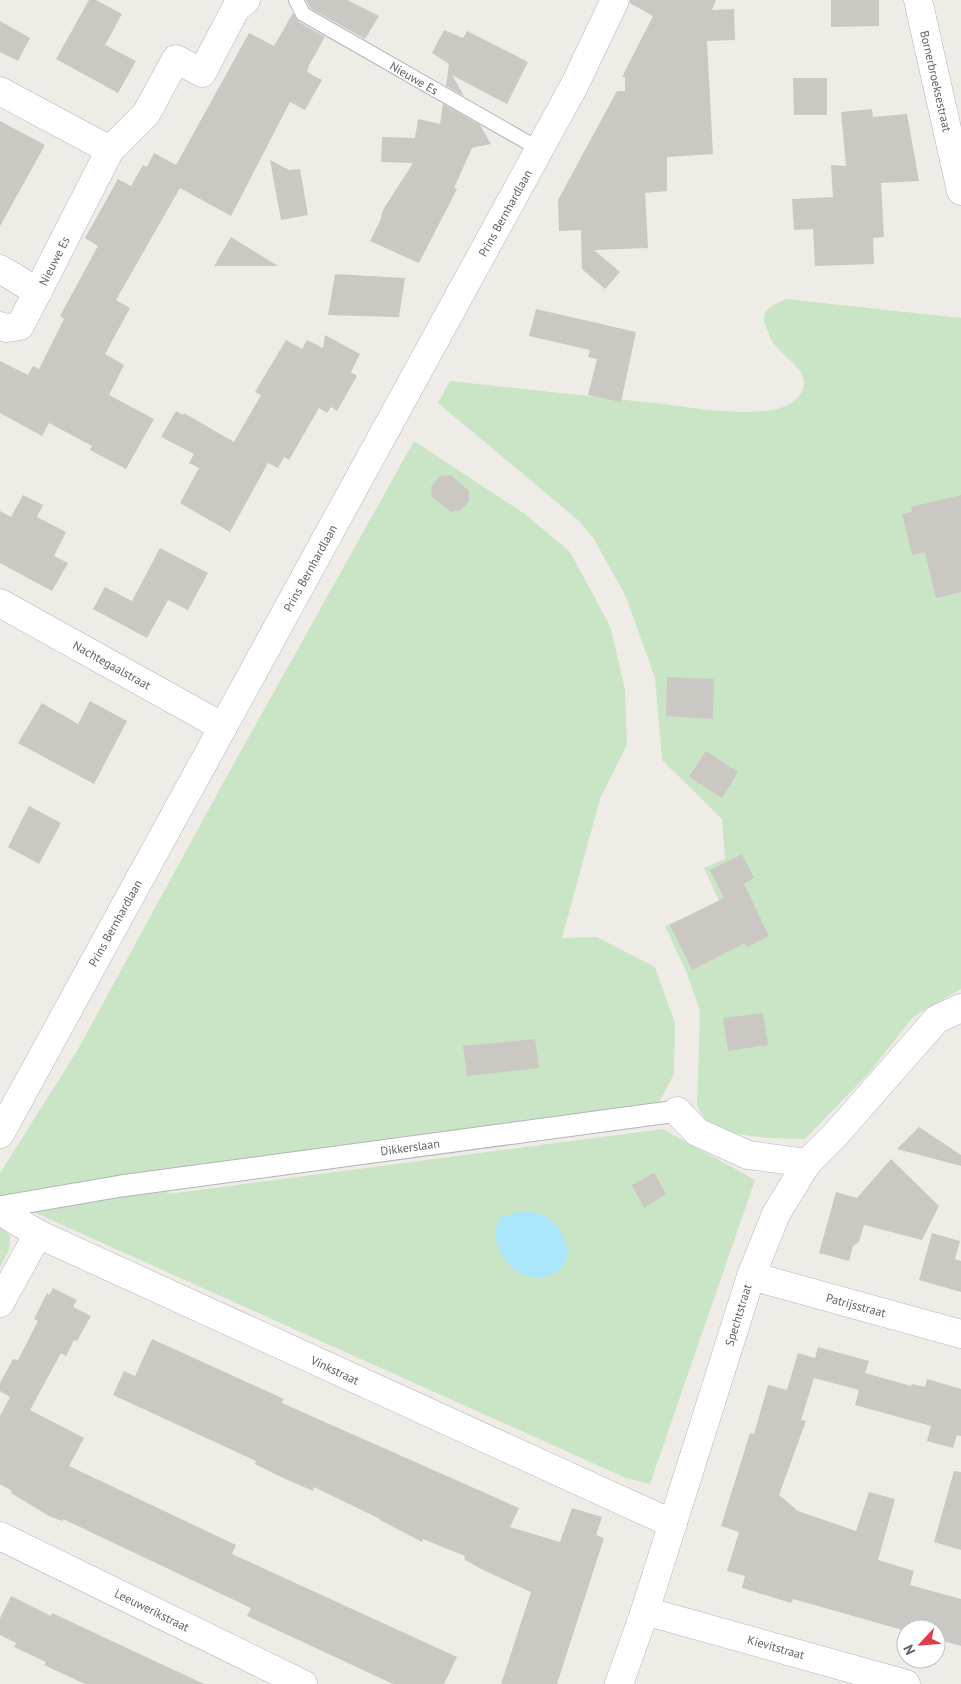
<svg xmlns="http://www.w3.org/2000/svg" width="961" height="1684" font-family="'PT Sans',sans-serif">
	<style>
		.green { fill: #cae5c5 }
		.water { fill: #abe6fb }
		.building { fill: #cbc7c3 }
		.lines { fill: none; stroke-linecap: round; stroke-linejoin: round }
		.service-casing { stroke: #b2b5b8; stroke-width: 16 }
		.pedestrian-casing { stroke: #b2b5b8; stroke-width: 23 }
		.minor-casing { stroke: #b2b5b8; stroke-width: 29 }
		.tertiary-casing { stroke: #b2b5b8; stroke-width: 29 }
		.service { stroke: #fff; stroke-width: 14 }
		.pedestrian { stroke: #fff; stroke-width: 21 }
		.minor { stroke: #fff; stroke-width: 28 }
		.tertiary { stroke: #fff; stroke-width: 28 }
		.labels { text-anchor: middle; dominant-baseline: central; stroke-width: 4; stroke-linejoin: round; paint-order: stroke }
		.street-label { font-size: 12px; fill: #5e6366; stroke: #fff }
	</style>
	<rect width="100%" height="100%" fill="#efece7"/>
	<g class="green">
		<path d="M 786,299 L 961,318 L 961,989 L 913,1017 L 869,1073 L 805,1139 L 766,1138 L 731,1133 L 708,1124 L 697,1106 L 700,1011 L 686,971 L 665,926 L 719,901 L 704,868 L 725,859 L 722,819 L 662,760 L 655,678 L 626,597 L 594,539 L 579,521 L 438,403 L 450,381 C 518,388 586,396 654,403 C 692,407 734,416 772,410 C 785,408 804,399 804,383 C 805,369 783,356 775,345 C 771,342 770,336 768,332 C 758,311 768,307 786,299 Z"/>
		<path d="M 414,441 L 525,514 L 570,552 L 610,626 L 625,689 L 627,745 L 600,799 L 562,938 L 597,937 L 655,967 L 675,1023 L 674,1074 L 658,1104 L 174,1170 L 168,1194 L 663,1129 L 755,1180 L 650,1484 L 626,1478 L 0,1197 L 0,1173 L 77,1051 L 223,783 Z"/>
		<path d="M 0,1225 L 10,1236 L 9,1250 L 0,1267 Z"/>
	</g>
	<path class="water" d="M 521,1211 C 538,1211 551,1216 560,1230 C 590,1279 518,1297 499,1249 C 494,1236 493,1228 501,1217 Z"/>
	<g class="building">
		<path d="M 89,0 L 96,0 L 122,14 L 105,45 L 136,61 L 118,93 L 56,59 Z"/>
		<path d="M 306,0 L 347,0 L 379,16 L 365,39 L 310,8 Z"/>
		<path d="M 630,0 L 716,0 L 712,10 L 734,9 L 735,40 L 707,41 L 713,154 L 667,157 L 667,191 L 645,193 L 648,248 L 594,250 L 620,272 L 605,289 L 582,269 L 581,230 L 559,231 L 558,200 L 617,91 L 625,91 L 625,77 L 622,77 L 653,16 L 630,3 Z"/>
		<path d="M 831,0 L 879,0 L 879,26 L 831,27 Z"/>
		<path d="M 293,13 L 299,22 L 325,37 L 309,65 L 307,72 L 322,80 L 305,110 L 290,102 L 231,216 L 180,188 L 116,300 L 130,308 L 105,354 L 124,365 L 109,395 L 154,419 L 126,469 L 90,450 L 92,446 L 49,423 L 42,436 L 0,413 L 0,361 L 28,375 L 33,366 L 39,369 L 64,319 L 60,316 L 98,246 L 85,238 L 118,179 L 131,186 L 143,165 L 147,167 L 154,153 L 176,165 L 249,33 L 274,46 Z"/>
		<path d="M 0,21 L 30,38 L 18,61 L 0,52 Z"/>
		<path d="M 444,30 L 463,38 L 467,31 L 528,62 L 507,104 L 452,75 L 464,96 L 446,86 L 449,64 L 432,53 Z"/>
		<path d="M 793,78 L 827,78 L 827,115 L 794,115 Z"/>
		<path d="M 443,104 L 480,125 L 491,144 L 472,148 L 454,188 L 457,189 L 419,263 L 370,241 L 380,221 L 383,210 L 413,163 L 381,162 L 382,137 L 415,138 L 418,119 L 440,124 Z"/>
		<path d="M 872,109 L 873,117 L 907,114 L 919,181 L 881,183 L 884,237 L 873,238 L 874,264 L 815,266 L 813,229 L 794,230 L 792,199 L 833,197 L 831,165 L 846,166 L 841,112 Z"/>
		<path d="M 0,121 L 45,145 L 0,226 Z"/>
		<path d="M 270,160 L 289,170 L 300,169 L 308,215 L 281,220 Z"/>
		<path d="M 231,237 L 278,266 L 214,266 Z"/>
		<path d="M 335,274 L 405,278 L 399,317 L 328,315 Z"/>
		<path d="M 536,309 L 636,332 L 621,402 L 588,395 L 597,359 L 588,357 L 590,350 L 529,336 Z"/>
		<path d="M 325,335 L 360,354 L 351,372 L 357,376 L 337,411 L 331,407 L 327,413 L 319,408 L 289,460 L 284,457 L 278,468 L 268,463 L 230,532 L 180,503 L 199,468 L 189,463 L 194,454 L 161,437 L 176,411 L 183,415 L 184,413 L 234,442 L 261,395 L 255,392 L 286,340 L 302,349 L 307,340 L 323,348 Z"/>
		<path d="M 451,475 L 469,491 L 469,500 L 461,510 L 451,512 L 432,497 L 431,487 L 440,476 Z"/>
		<path d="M 23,495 L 43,505 L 37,517 L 66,532 L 54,556 L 68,563 L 52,591 L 0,563 L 0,511 L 11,517 Z"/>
		<path d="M 961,495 L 961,592 L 936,598 L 925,552 L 912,555 L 902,514 L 912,512 L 911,507 Z"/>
		<path d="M 160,548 L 208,573 L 188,610 L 168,600 L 147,638 L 93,609 L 105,587 L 132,601 Z"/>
		<path d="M 667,677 L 714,679 L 713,719 L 666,716 Z"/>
		<path d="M 90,701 L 127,721 L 94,784 L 18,743 L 42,703 L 78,724 Z"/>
		<path d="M 706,751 L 738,772 L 722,798 L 689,777 Z"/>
		<path d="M 29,806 L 61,823 L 39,864 L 8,847 Z"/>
		<path d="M 742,854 L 754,878 L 744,884 L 769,936 L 747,947 L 745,943 L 692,970 L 670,925 L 724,898 L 710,870 Z"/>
		<path d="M 763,1013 L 768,1045 L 728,1051 L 723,1018 Z"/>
		<path d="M 535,1039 L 539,1068 L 467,1076 L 463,1046 Z"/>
		<path d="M 919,1127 L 961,1155 L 961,1166 L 897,1149 Z"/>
		<path d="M 891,1159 L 939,1206 L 922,1240 L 864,1225 L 859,1242 L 853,1246 L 849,1261 L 819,1253 L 836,1192 L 857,1198 Z"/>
		<path d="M 654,1173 L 666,1194 L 644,1208 L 632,1185 Z"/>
		<path d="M 932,1233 L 960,1241 L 955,1259 L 961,1261 L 961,1292 L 919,1280 Z"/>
		<path d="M 53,1288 L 77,1300 L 73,1307 L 91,1316 L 77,1341 L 74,1340 L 66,1356 L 61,1353 L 30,1410 L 84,1438 L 69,1466 L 236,1545 L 232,1554 L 457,1657 L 444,1684 L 393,1684 L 247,1616 L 251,1608 L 63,1519 L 62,1521 L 49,1516 L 11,1493 L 12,1491 L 0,1484 L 0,1416 L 10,1397 L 0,1391 L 0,1383 L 13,1359 L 18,1360 L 38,1321 L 34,1319 L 47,1293 L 49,1295 Z"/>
		<path d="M 152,1339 L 284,1399 L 282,1403 L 519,1508 L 510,1527 L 560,1542 L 572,1508 L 602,1517 L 596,1535 L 604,1538 L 557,1684 L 501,1684 L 531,1592 L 479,1568 L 464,1559 L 465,1556 L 423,1539 L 422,1542 L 380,1520 L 380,1519 L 314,1487 L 313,1491 L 281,1477 L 255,1464 L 256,1461 L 113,1395 L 124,1371 L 135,1376 Z"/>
		<path d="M 818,1347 L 869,1361 L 865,1373 L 911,1386 L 912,1384 L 925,1387 L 927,1379 L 961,1389 L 961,1436 L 957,1435 L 953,1448 L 927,1441 L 931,1426 L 855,1405 L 859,1390 L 814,1378 L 801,1420 L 806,1421 L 779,1495 L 798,1511 L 856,1531 L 869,1492 L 895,1499 L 878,1560 L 914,1571 L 910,1585 L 961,1599 L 961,1646 L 936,1639 L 936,1629 L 906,1631 L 793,1599 L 791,1603 L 742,1588 L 745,1576 L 727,1571 L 739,1532 L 721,1526 L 750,1433 L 754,1434 L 768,1385 L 787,1390 L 798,1353 L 815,1358 Z"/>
		<path d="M 954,1471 L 961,1472 L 961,1550 L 934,1542 Z"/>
		<path d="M 11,1596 L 51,1616 L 52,1613 L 204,1684 L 85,1684 L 44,1665 L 46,1662 L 14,1647 L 16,1643 L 0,1635 L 0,1618 Z"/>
	</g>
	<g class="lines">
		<defs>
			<path id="service" d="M 296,0 L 303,14 L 539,149"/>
			<path id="pedestrian" d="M 0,1207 L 121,1186 L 677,1111"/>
			<g id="minor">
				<path d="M 918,0 L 961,191"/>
				<path d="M 0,91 L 110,150"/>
				<path d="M 0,269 L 38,292"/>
				<path d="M 0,326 L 7,328 L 20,326 L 110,150 L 146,114 L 176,59 L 202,73 L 236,8 L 246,0"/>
				<path d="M 0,603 L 223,727"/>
				<path d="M 677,1111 L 697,1132 L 748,1155 L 807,1163"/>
				<path d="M 0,1211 L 38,1234 L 673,1524"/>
				<path d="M 751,1276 L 961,1334"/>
				<path d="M 0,1303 L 38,1234"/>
				<path d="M 0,1536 L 303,1684"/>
				<path d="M 645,1611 L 906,1684"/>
				<path d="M 619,1684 L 645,1611 L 751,1276 L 776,1214 L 807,1163 L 836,1134 L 937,1019 L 961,1008"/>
			</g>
			<path id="tertiary" d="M 0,1134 L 574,86 L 615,0"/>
		</defs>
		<use href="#service" class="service-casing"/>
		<use href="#pedestrian" class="pedestrian-casing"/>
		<use href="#minor" class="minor-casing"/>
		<use href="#tertiary" class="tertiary-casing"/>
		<use href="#service" class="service"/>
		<use href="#pedestrian" class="pedestrian"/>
		<use href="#minor" class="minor"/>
		<use href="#tertiary" class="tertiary"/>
	</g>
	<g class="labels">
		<g class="street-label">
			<text transform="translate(414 78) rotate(30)">Nieuwe Es</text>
			<text transform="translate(936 81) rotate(77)">Bornerbroeksestraat</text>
			<text transform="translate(505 213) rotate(-61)">Prins Bernhardlaan</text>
			<text transform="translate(54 261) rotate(-63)">Nieuwe Es</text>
			<text transform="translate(310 568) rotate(-61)">Prins Bernhardlaan</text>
			<text transform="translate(112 665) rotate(29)">Nachtegaalstraat</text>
			<text transform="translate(115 923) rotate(-61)">Prins Bernhardlaan</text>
			<text transform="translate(410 1147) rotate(-8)">Dikkerslaan</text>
			<text transform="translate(856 1305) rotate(15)">Patrijsstraat</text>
			<text transform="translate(738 1315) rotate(-73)">Spechtstraat</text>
			<text transform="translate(335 1370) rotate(25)">Vinkstraat</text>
			<text transform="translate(152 1610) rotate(26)">Leeuwerikstraat</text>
			<text transform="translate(776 1647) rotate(16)">Kievitstraat</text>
		</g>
	</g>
	<g transform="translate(921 1644) rotate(244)"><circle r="24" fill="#ffffff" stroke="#bfc1c2"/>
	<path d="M0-4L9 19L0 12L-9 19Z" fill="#e13b4b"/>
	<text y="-8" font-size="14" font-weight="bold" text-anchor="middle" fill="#5e6366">N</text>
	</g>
</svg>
